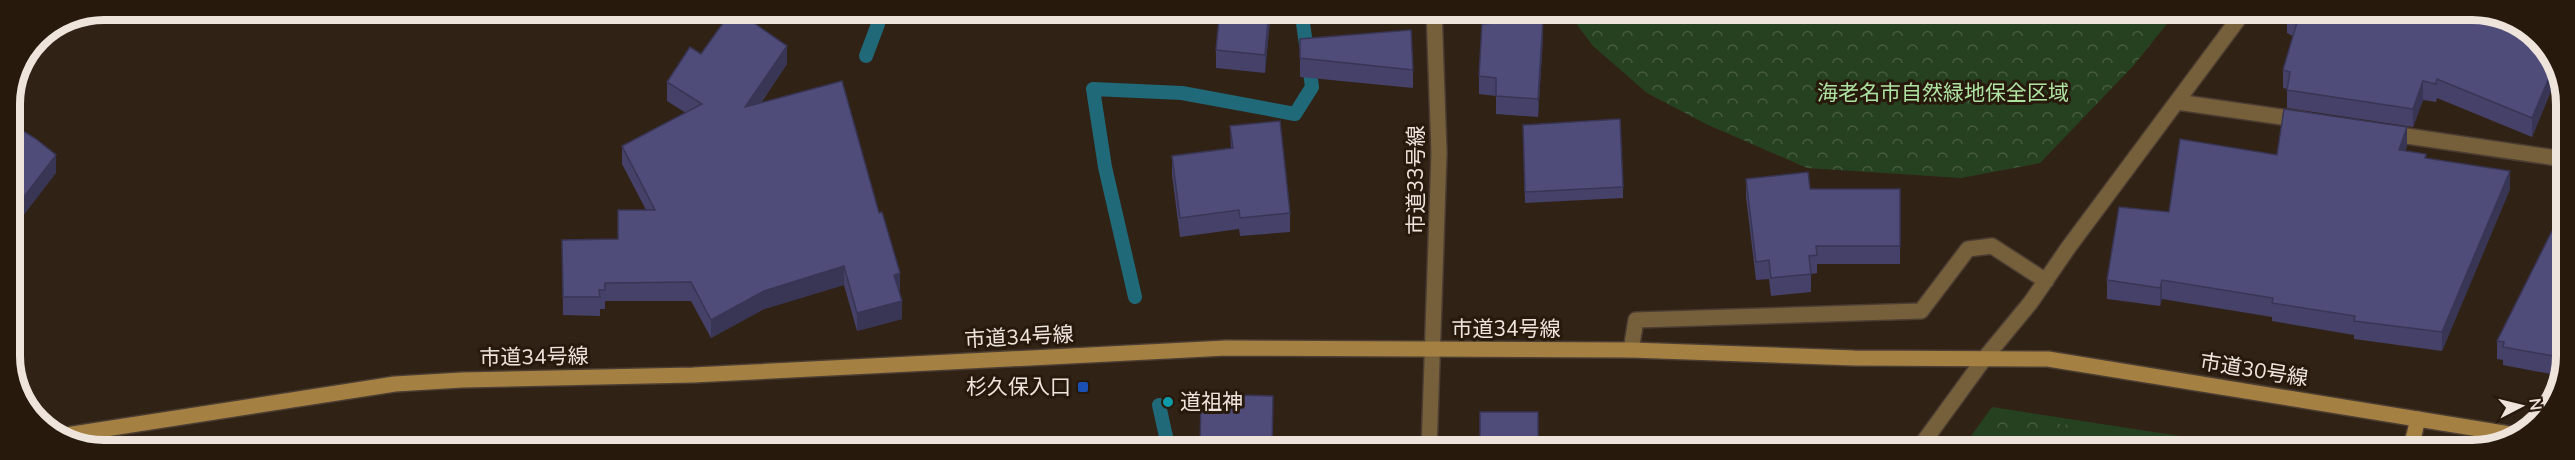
<svg xmlns="http://www.w3.org/2000/svg" width="2575" height="460" font-family="'Nunito Sans','Noto Sans JP',sans-serif">
	<style>
		.green { fill: #26411f }
		.forest { fill: url(#forest-crowns) }
		.lines { fill: none; stroke-linecap: round; stroke-linejoin: round }
		.stream { stroke: #206978; stroke-width: 14 }
		.street-casing { stroke: #4c3d32; stroke-width: 18 }
		.secondary-casing { stroke: #4c3d32; stroke-width: 18 }
		.street { stroke: #76603b; stroke-width: 15 }
		.secondary { stroke: #a48043; stroke-width: 15 }
		.wall { fill: #454168 }
		.shaded-wall { fill: #383555 }
		.building { fill: #504c79; stroke: #383555; stroke-width: 1.5 }
		.transit-dot { fill: #1a4fb4; stroke: #27190c; stroke-width: 2 }
		.culture-dot { fill: #0f9aa8; stroke: #27190c; stroke-width: 2 }
		.labels { text-anchor: middle; dominant-baseline: central; stroke-width: 6; stroke-linejoin: round; paint-order: stroke }
		.park-label { font-size: 21px; fill: #aee3a2; stroke: #27190c }
		.street-label { font-size: 21px; fill: #efe4dc; stroke: #27190c }
		.poi-label { font-size: 21px; fill: #efe4dc; stroke: #27190c; text-anchor: end }
		.rim { fill: none; stroke: #efe4dc; stroke-width: 8 }
	</style>
	<defs>
		<pattern id="forest-crowns" width="20" height="18" patternUnits="userSpaceOnUse" patternTransform="scale(1.5)"><rect width="20" height="18" fill="#26411f"/><path d="M2 6a3 3 0 1 1 6 0M12 15a3 3 0 1 1 6 0" fill="none" stroke="#465c3f"/></pattern>
	</defs>
	<rect width="100%" height="100%" fill="#312216"/>
	<path class="green" d="M 1992,407 L 2278,451 L 1960,451 Z"/>
	<g class="forest">
		<path d="M 1566,10 L 2178,10 L 2134,65 L 2040,163 L 1961,178 L 1807,168 L 1706,124 L 1647,93 L 1593,46 Z"/>
		<path d="M 1996,414 L 2234,451 L 1969,451 Z"/>
	</g>
	<g class="lines">
		<g class="stream">
			<path d="M 866,56 L 878,24 L 880,9"/>
			<path d="M 1135,297 L 1105,167 L 1093,89 L 1182,93 L 1295,114 L 1312,87 L 1301,9"/>
			<path d="M 1159,405 L 1169,450"/>
		</g>
		<defs>
			<g id="street">
				<path d="M 2177,102 L 2303,120"/>
				<path d="M 2386,133 L 2564,159"/>
				<path d="M 1631,350 L 1636,320 L 1921,311 L 1968,249 L 1992,246 L 2046,281"/>
				<path d="M 1429,451 L 1439,153 L 1434,9"/>
				<path d="M 1917,451 L 1984,359 L 2031,302 L 2068,248 L 2245,10"/>
			</g>
			<g id="secondary">
				<path d="M 60,436 L 395,384 L 462,380 L 693,375 L 1226,348 L 1631,350 L 1854,358 L 2048,359 L 2516,435"/>
				<path d="M 2410,451 L 2418,419"/>
			</g>
		</defs>
		<use href="#street" class="street-casing"/>
		<use href="#secondary" class="secondary-casing"/>
		<use href="#street" class="street"/>
		<use href="#secondary" class="secondary"/>
	</g>
	<g class="wall">
		<path d="M 1271,9 L 1265,73 L 1216,68 L 1216,50 Z"/>
		<path d="M 2287,15 L 2538,36 L 2558,74 L 2532,137 L 2437,98 L 2436,102 L 2423,100 L 2413,127 L 2287,108 L 2287,89 L 2283,88 L 2283,70 L 2293,36 L 2287,33 Z"/>
		<path d="M 1543,37 L 1538,117 L 1496,114 L 1496,96 L 1479,94 L 1479,76 Z"/>
		<path d="M 1300,39 L 1413,70 L 1413,88 L 1300,77 Z"/>
		<path d="M 701,54 L 787,64 L 761,103 L 900,292 L 899,292 L 902,319 L 857,331 L 844,285 L 764,309 L 711,338 L 691,301 L 605,301 L 605,309 L 600,309 L 600,316 L 563,315 L 562,240 L 618,239 L 646,210 L 622,164 L 622,146 L 686,113 L 667,101 L 667,82 Z"/>
		<path d="M 1230,126 L 1290,213 L 1290,232 L 1240,236 L 1239,229 L 1180,237 L 1172,175 L 1172,156 L 1231,148 Z"/>
		<path d="M 1523,136 L 1623,187 L 1623,198 L 1525,203 Z"/>
		<path d="M 2407,146 L 2405,151 L 2510,189 L 2442,351 L 2354,339 L 2354,335 L 2272,321 L 2272,317 L 2162,299 L 2160,306 L 2107,299 L 2107,280 L 2169,212 L 2277,155 Z"/>
		<path d="M 1746,179 L 1810,189 L 1900,189 L 1900,264 L 1817,264 L 1817,273 L 1811,274 L 1811,292 L 1771,296 L 1769,279 L 1756,280 L 1746,197 Z"/>
		<path d="M 2565,205 L 2565,369 L 2561,376 L 2503,365 L 2503,360 L 2497,359 L 2497,341 Z"/>
	</g>
	<g class="shaded-wall">
		<path d="M 1269,9 L 1271,9 L 1265,73 L 1265,55 Z"/>
		<path d="M 1543,19 L 1543,37 L 1538,117 L 1538,99 Z"/>
		<path d="M 787,46 L 787,64 L 745,125 L 745,107 Z"/>
		<path d="M 2554,66 L 2558,74 L 2532,137 L 2532,118 Z"/>
		<path d="M 2423,81 L 2423,100 L 2413,127 L 2413,109 Z"/>
		<path d="M 2407,127 L 2407,146 L 2399,168 L 2399,150 Z"/>
		<path d="M 56,155 L 56,173 L 10,233 L 10,215 Z"/>
		<path d="M 2510,171 L 2510,189 L 2442,351 L 2442,332 Z"/>
		<path d="M 844,266 L 844,285 L 764,309 L 711,338 L 711,320 L 764,291 Z"/>
		<path d="M 900,273 L 900,292 L 894,294 L 894,275 Z"/>
		<path d="M 2162,280 L 2162,299 L 2160,306 L 2160,288 Z"/>
		<path d="M 902,301 L 902,319 L 857,331 L 857,313 Z"/>
	</g>
	<g class="building">
		<path d="M 733,9 L 734,9 L 787,46 L 745,107 L 842,81 L 879,213 L 882,212 L 900,273 L 894,275 L 902,301 L 857,313 L 844,266 L 764,291 L 711,320 L 691,282 L 605,283 L 605,290 L 599,290 L 600,297 L 563,297 L 562,240 L 618,239 L 618,210 L 655,210 L 622,146 L 702,104 L 667,82 L 690,47 L 701,54 Z"/>
		<path d="M 1220,9 L 1269,9 L 1265,55 L 1216,50 Z"/>
		<path d="M 2289,10 L 2484,10 L 2538,36 L 2554,66 L 2532,118 L 2437,79 L 2436,84 L 2423,81 L 2413,109 L 2287,90 L 2290,72 L 2283,70 L 2298,19 L 2287,15 Z"/>
		<path d="M 1543,19 L 1538,99 L 1496,96 L 1496,78 L 1479,76 L 1482,24 Z"/>
		<path d="M 1411,30 L 1413,70 L 1300,58 L 1300,39 Z"/>
		<path d="M 2284,109 L 2407,127 L 2399,150 L 2426,154 L 2425,158 L 2510,171 L 2442,332 L 2354,321 L 2355,316 L 2272,303 L 2273,298 L 2162,280 L 2160,288 L 2107,280 L 2119,207 L 2169,212 L 2180,139 L 2277,155 Z"/>
		<path d="M 1620,119 L 1623,187 L 1525,192 L 1523,125 Z"/>
		<path d="M 1280,121 L 1290,213 L 1240,218 L 1239,210 L 1180,218 L 1172,156 L 1233,148 L 1230,126 Z"/>
		<path d="M 9,122 L 36,139 L 56,155 L 10,215 Z"/>
		<path d="M 1808,172 L 1810,189 L 1900,189 L 1900,246 L 1816,246 L 1817,255 L 1809,256 L 1811,274 L 1771,278 L 1769,260 L 1756,262 L 1746,179 Z"/>
		<path d="M 2565,205 L 2565,358 L 2503,347 L 2504,342 L 2497,341 Z"/>
		<path d="M 1201,394 L 1273,396 L 1272,450 L 1200,450 Z"/>
		<rect x="1480" y="412" width="58" height="39"/>
	</g>
	<rect class="transit-dot" x="1077" y="381" width="12" height="12" rx="3"/>
	<circle class="culture-dot" cx="1168" cy="402" r="6"/>
	<g class="labels">
		<g class="park-label">
			<text x="1943" y="93">海老名市自然緑地保全区域</text>
		</g>
		<g class="street-label">
			<text transform="translate(1416 180) rotate(-90)">市道33号線</text>
			<text x="1506" y="329">市道34号線</text>
			<text transform="translate(1019 337) rotate(-3)">市道34号線</text>
			<text transform="translate(534 357) rotate(-1)">市道34号線</text>
			<text transform="translate(2254 370) rotate(9)">市道30号線</text>
		</g>
		<g class="poi-label">
			<text x="1071" y="387">杉久保入口</text>
			<text x="1180" y="402" text-anchor="start">道祖神</text>
		</g>
	</g>
	<path d="M0 0H2575V460H0ZM104 20H2472A84 84 0 0 1 2556 104V356A84 84 0 0 1 2472 440H104A84 84 0 0 1 20 356V104A84 84 0 0 1 104 20Z" fill="#27190c" fill-rule="evenodd"/>
	<path class="rim" d="M104 20H2472A84 84 0 0 1 2556 104V356A84 84 0 0 1 2472 440H104A84 84 0 0 1 20 356V104A84 84 0 0 1 104 20Z"/>
	<g transform="translate(2521 406) rotate(83)" stroke="#27190c" stroke-width="4.5" paint-order="stroke">
	<path d="M0-4.5L10 22L0 15L-10 22Z" fill="#efe4dc"/>
	<text y="-9" font-size="16" font-weight="bold" text-anchor="middle" fill="#efe4dc">N</text>
	</g>
</svg>
